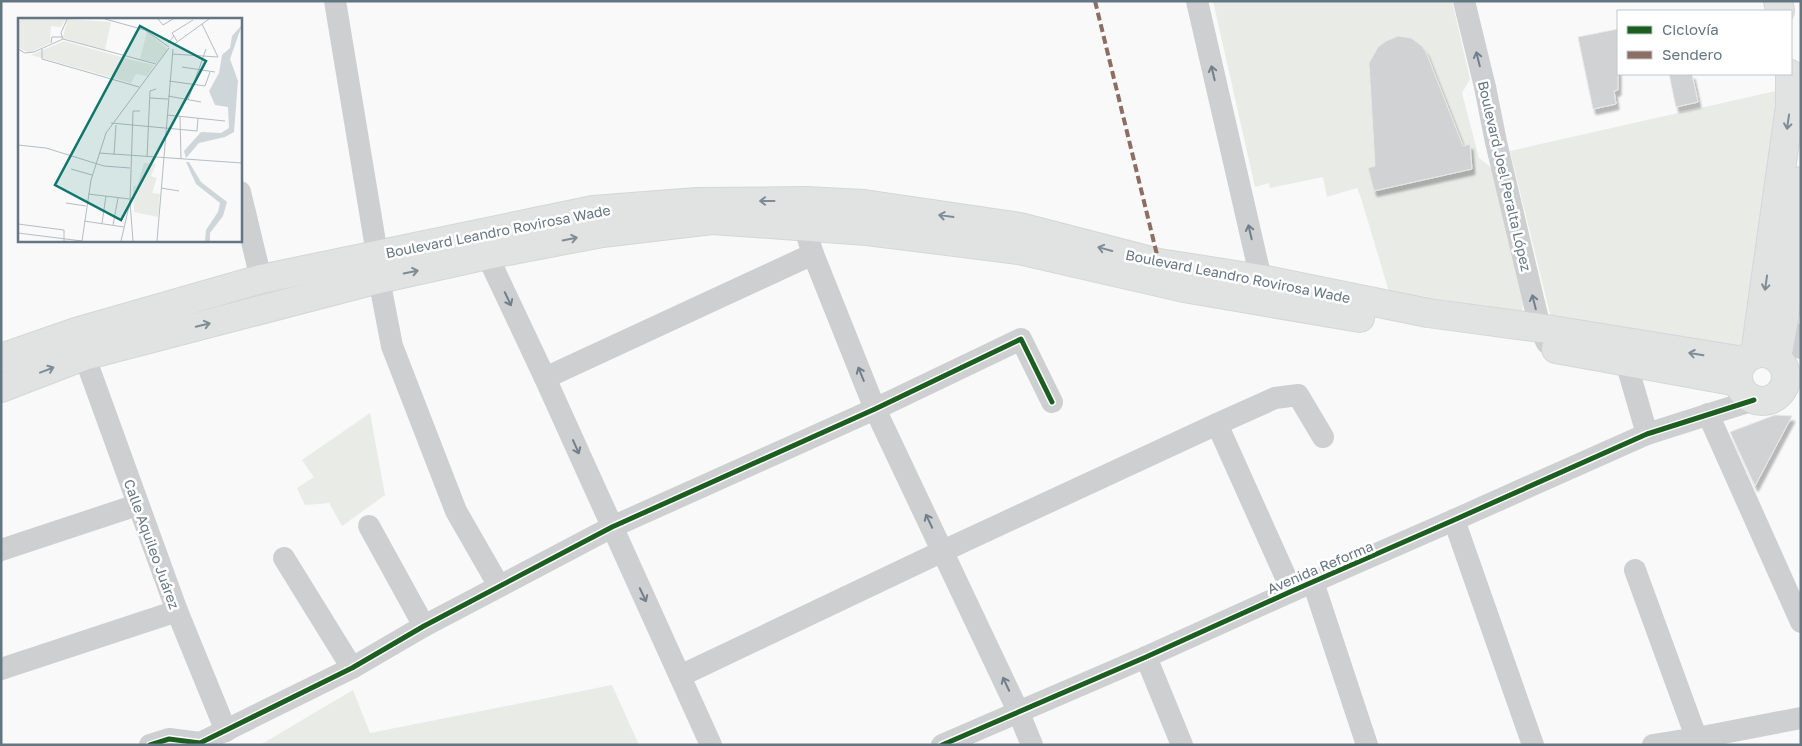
<svg xmlns="http://www.w3.org/2000/svg" width="1802" height="746" font-family="'Golos Text',sans-serif">
	<style>
		.green { fill: #e8ebe6 }
		.building { fill: #d0d2d3; stroke: #e8e8e8; filter: url(#shadow) }
		.lines { fill: none; stroke-linecap: round; stroke-linejoin: round }
		.major-casing { stroke: #d5d6d7; stroke-width: 30 }
		.minor { stroke: #cecfd0; stroke-width: 22 }
		.major { stroke: #e1e2e2; stroke-width: 28 }
		.quiet { stroke: #8d6e63; stroke-width: 4; stroke-dasharray: 8 4; stroke-linecap: butt }
		.cycleway-casing { stroke: #fff; stroke-width: 8 }
		.cycleway { stroke: #1b5e20; stroke-width: 5 }
		.oneway { stroke: #707f8b }
		.oneway2 { stroke: #7e8c96 }
		.labels { text-anchor: middle; dominant-baseline: central; stroke-width: 5; stroke-linejoin: round; paint-order: stroke }
		.street-label { font-size: 14px; fill: #657683; stroke: #fff }
		.inset-road { fill: none; stroke: #b5bdc3; stroke-width: 1 }
		.view { fill: #0f766e; fill-opacity: 0.15; stroke: #0f766e; stroke-width: 2.5 }
		.inset-edge { fill: none; stroke: #657683; stroke-width: 2.5 }
	</style>
	<defs>
		<filter id="shadow"><feDropShadow dx="3" dy="5.5" stdDeviation="1" flood-color="#0004"/></filter>
	</defs>
	<rect width="100%" height="100%" fill="#f9f9f9"/>
	<g class="green">
		<path d="M 1213,1 L 1452,1 L 1470,79 L 1462,93 L 1479,158 L 1492,168 L 1523,304 L 1522,313 L 1390,295 L 1361,198 L 1357,188 L 1327,197 L 1323,177 L 1270,188 L 1269,183 L 1255,187 Z"/>
		<path d="M 1780,90 L 1746,330 L 1741,344 L 1734,353 L 1554,323 L 1550,314 L 1510,151 Z"/>
		<path d="M 370,413 L 385,495 L 342,526 L 329,503 L 305,505 L 297,488 L 314,477 L 302,460 Z"/>
		<path d="M 612,685 L 639,745 L 260,745 L 353,690 L 370,733 Z"/>
	</g>
	<g class="building">
		<path d="M 1618,29 L 1618,90 L 1614,91 L 1616,104 L 1593,109 L 1578,37 Z"/>
		<path d="M 1398,36 L 1411,38 L 1422,46 L 1426,52 L 1463,146 L 1470,144 L 1472,169 L 1374,191 L 1368,168 L 1375,166 L 1369,63 L 1378,47 L 1386,41 Z"/>
		<path d="M 1669,74 L 1692,74 L 1698,102 L 1676,107 Z"/>
		<path d="M 1775,415 L 1792,416 L 1755,486 L 1730,432 Z"/>
	</g>
	<g class="lines">
		<defs>
			<g id="major">
				<path d="M 1778,1 L 1780,11"/>
				<path d="M 1556,349 L 1738,382"/>
				<circle cx="1762" cy="377" r="24"/>
				<path d="M 1755,354 L 1790,106 L 1790,74"/>
				<path d="M 1,358 L 76,332 L 261,279 L 593,210 L 697,202 L 805,201 L 864,204 L 1020,227 L 1159,263 L 1261,279 L 1428,313 L 1540,328 L 1744,361"/>
				<path d="M 1777,358 L 1784,320 L 1801,181"/>
				<path d="M 1,388 L 84,356 L 379,279 L 487,255 L 602,233 L 712,220 L 867,231 L 1019,250 L 1184,288 L 1360,318"/>
			</g>
		</defs>
		<use href="#major" class="major-casing"/>
		<g class="minor">
			<path d="M 335,1 L 377,254 L 379,279 L 392,346 L 456,511 L 499,586"/>
			<path d="M 1197,1 L 1261,279"/>
			<path d="M 1464,1 L 1485,87 L 1496,142 L 1540,328 L 1547,343"/>
			<path d="M 240,192 L 261,279"/>
			<path d="M 805,211 L 804,226 L 813,254 L 875,409 L 1018,711 L 1032,745"/>
			<path d="M 484,239 L 487,255 L 545,378 L 711,745"/>
			<path d="M 1784,320 L 1801,348"/>
			<path d="M 79,341 L 177,611 L 226,731"/>
			<path d="M 1626,362 L 1647,434"/>
			<path d="M 545,378 L 813,254"/>
			<path d="M 1708,414 L 1801,622"/>
			<path d="M 1217,424 L 1292,591"/>
			<path d="M 1454,520 L 1533,745"/>
			<path d="M 369,526 L 424,626"/>
			<path d="M 1,550 L 137,505"/>
			<path d="M 284,558 L 352,668"/>
			<path d="M 1635,570 L 1699,745"/>
			<path d="M 1313,582 L 1367,745"/>
			<path d="M 1146,657 L 1182,745"/>
			<path d="M 1,669 L 177,611"/>
			<path d="M 680,676 L 943,551 L 1217,424 L 1275,398 L 1298,395 L 1323,437"/>
			<path d="M 150,745 L 169,739 L 200,743 L 352,668 L 424,626 L 612,527 L 875,409 L 1021,339 L 1052,402"/>
			<path d="M 942,745 L 1146,657 L 1292,591 L 1454,520 L 1647,434 L 1754,400"/>
			<path d="M 1653,745 L 1697,738 L 1801,718"/>
		</g>
		<use href="#major" class="major"/>
		<path class="quiet" d="M 1095,1 L 1159,263"/>
		<defs>
			<g id="cycleway">
				<path d="M 150,745 L 169,739 L 200,743 L 352,668 L 424,626 L 612,527 L 875,409 L 1021,339 L 1052,402"/>
				<path d="M 942,745 L 1146,657 L 1292,591 L 1454,520 L 1647,434 L 1754,400"/>
			</g>
		</defs>
		<use href="#cycleway" class="cycleway-casing"/>
		<use href="#cycleway" class="cycleway"/>
	</g>
	<defs><path id="oneway-shaft" d="M-6 0H5M1.5-3L5.5 0L1.5 3" fill="none" stroke-width="1.6" stroke-linecap="round" stroke-linejoin="round" transform="scale(1.25)"/></defs>
	<g class="oneway">
		<use href="#oneway-shaft" transform="translate(1478 59) rotate(-104)"/>
		<use href="#oneway-shaft" transform="translate(1213 73) rotate(-103)"/>
		<use href="#oneway-shaft" transform="translate(1250 232) rotate(-103)"/>
		<use href="#oneway-shaft" transform="translate(508 299) rotate(65)"/>
		<use href="#oneway-shaft" transform="translate(1534 302) rotate(-104)"/>
		<use href="#oneway-shaft" transform="translate(861 374) rotate(-112)"/>
		<use href="#oneway-shaft" transform="translate(576 447) rotate(66)"/>
		<use href="#oneway-shaft" transform="translate(929 521) rotate(-115)"/>
		<use href="#oneway-shaft" transform="translate(643 595) rotate(65)"/>
		<use href="#oneway-shaft" transform="translate(1006 684) rotate(-115)"/>
	</g>
	<g class="oneway2">
		<use href="#oneway-shaft" transform="translate(1788 122) rotate(98)"/>
		<use href="#oneway-shaft" transform="translate(767 201) rotate(180)"/>
		<use href="#oneway-shaft" transform="translate(946 216) rotate(-172)"/>
		<use href="#oneway-shaft" transform="translate(570 239) rotate(-11)"/>
		<use href="#oneway-shaft" transform="translate(1105 249) rotate(-165)"/>
		<use href="#oneway-shaft" transform="translate(411 272) rotate(-12)"/>
		<use href="#oneway-shaft" transform="translate(1766 283) rotate(98)"/>
		<use href="#oneway-shaft" transform="translate(203 325) rotate(-14)"/>
		<use href="#oneway-shaft" transform="translate(1696 354) rotate(-171)"/>
		<use href="#oneway-shaft" transform="translate(47 370) rotate(-21)"/>
	</g>
	<g class="labels">
		<g class="street-label">
			<text transform="translate(1505 176) rotate(77)">Boulevard Joel Peralta López</text>
			<text transform="translate(498 231) rotate(-11)">Boulevard Leandro Rovirosa Wade</text>
			<text transform="translate(1238 276) rotate(11)">Boulevard Leandro Rovirosa Wade</text>
			<text transform="translate(152 544) rotate(70)">Calle Aquileo Juárez</text>
			<text transform="translate(1320 567) rotate(-23)">Avenida Reforma</text>
		</g>
	</g>
	<g transform="translate(18 18)">
		<rect width="224" height="224" fill="#f9f9f9"/>
		<path d="M 0,1 L 48,1 L 43,9 L 33,8 L 32,25 L 11,35 L 0,29 ZM 49,1 L 93,4 L 87,32 L 45,20 ZM 129,14 L 150,31 L 139,45 L 122,41 ZM 46,23 L 114,42 L 136,47 L 129,58 L 118,56 L 113,65 L 13,37 ZM 126,145 L 138,146 L 133,158 L 139,160 L 134,175 L 142,176 L 140,199 L 116,194 L 115,168 L 119,168 Z" fill="#e8ebe6"/>
		<path d="M 224,7 L 212,41 L 220,63 L 216,114 L 207,119 L 181,125 L 168,140 L 166,133 L 183,114 L 203,115 L 211,110 L 210,89 L 197,87 L 191,73 L 201,55 L 204,37 L 212,30 L 214,18 ZM 168,144 L 171,144 L 183,164 L 209,184 L 205,198 L 192,215 L 192,223 L 187,223 L 188,212 L 200,194 L 202,185 L 178,166 Z" fill="#ced6d9"/>
		<path class="inset-road" d="M 87,1 L 127,12 L 151,29M 140,1 L 145,7 L 155,1M 156,18 L 154,15 L 175,2M 45,21 L 43,15 L 49,1M 33,25 L 34,19 L 44,19M 150,25 L 156,18 L 159,23M 155,27 L 191,1M 0,31 L 7,35 L 16,34 L 45,21 L 138,46M 24,31 L 24,41 L 121,69M 154,36 L 200,39 L 184,6M 164,49 L 197,54M 151,63 L 187,68 L 192,54M 150,78 L 183,84M 132,80 L 150,81M 170,82 L 188,31M 149,97 L 207,103M 162,98 L 163,141M 93,105 L 179,113 L 180,100M 0,127 L 28,130 L 86,148 L 112,150M 81,135 L 224,145M 96,137 L 98,107M 129,139 L 132,73 L 138,71M 53,151 L 74,157M 143,170 L 161,173M 70,176 L 112,181M 112,184 L 115,223M 48,185 L 68,188M 66,203 L 106,209M 84,205 L 88,178M 0,206 L 46,212 L 46,223M 95,207 L 100,180M 0,215 L 64,223M 64,223 L 73,162 L 88,115 L 151,30M 103,223 L 112,184 L 115,93 L 122,93M 139,223 L 155,31"/>
		<path class="view" d="M 122,8 L 188,43 L 103,202 L 37,167 Z"/>
		<rect width="224" height="224" class="inset-edge"/>
	</g>
	<rect width="1802" height="746" fill="none" stroke="#657683" stroke-width="5"/>
	<rect x="1617" y="10" width="175" height="65" fill="#ffffff" stroke="#c1c8cd"/>
	<rect x="1627" y="26" width="25" height="8" fill="#1b5e20" stroke="#c1c8cd"/>
	<text x="1662" y="35" font-size="15" fill="#657683">Ciclovía</text>
	<rect x="1627" y="51" width="25" height="8" fill="#8d6e63" stroke="#c1c8cd"/>
	<text x="1662" y="60" font-size="15" fill="#657683">Sendero</text>
</svg>
